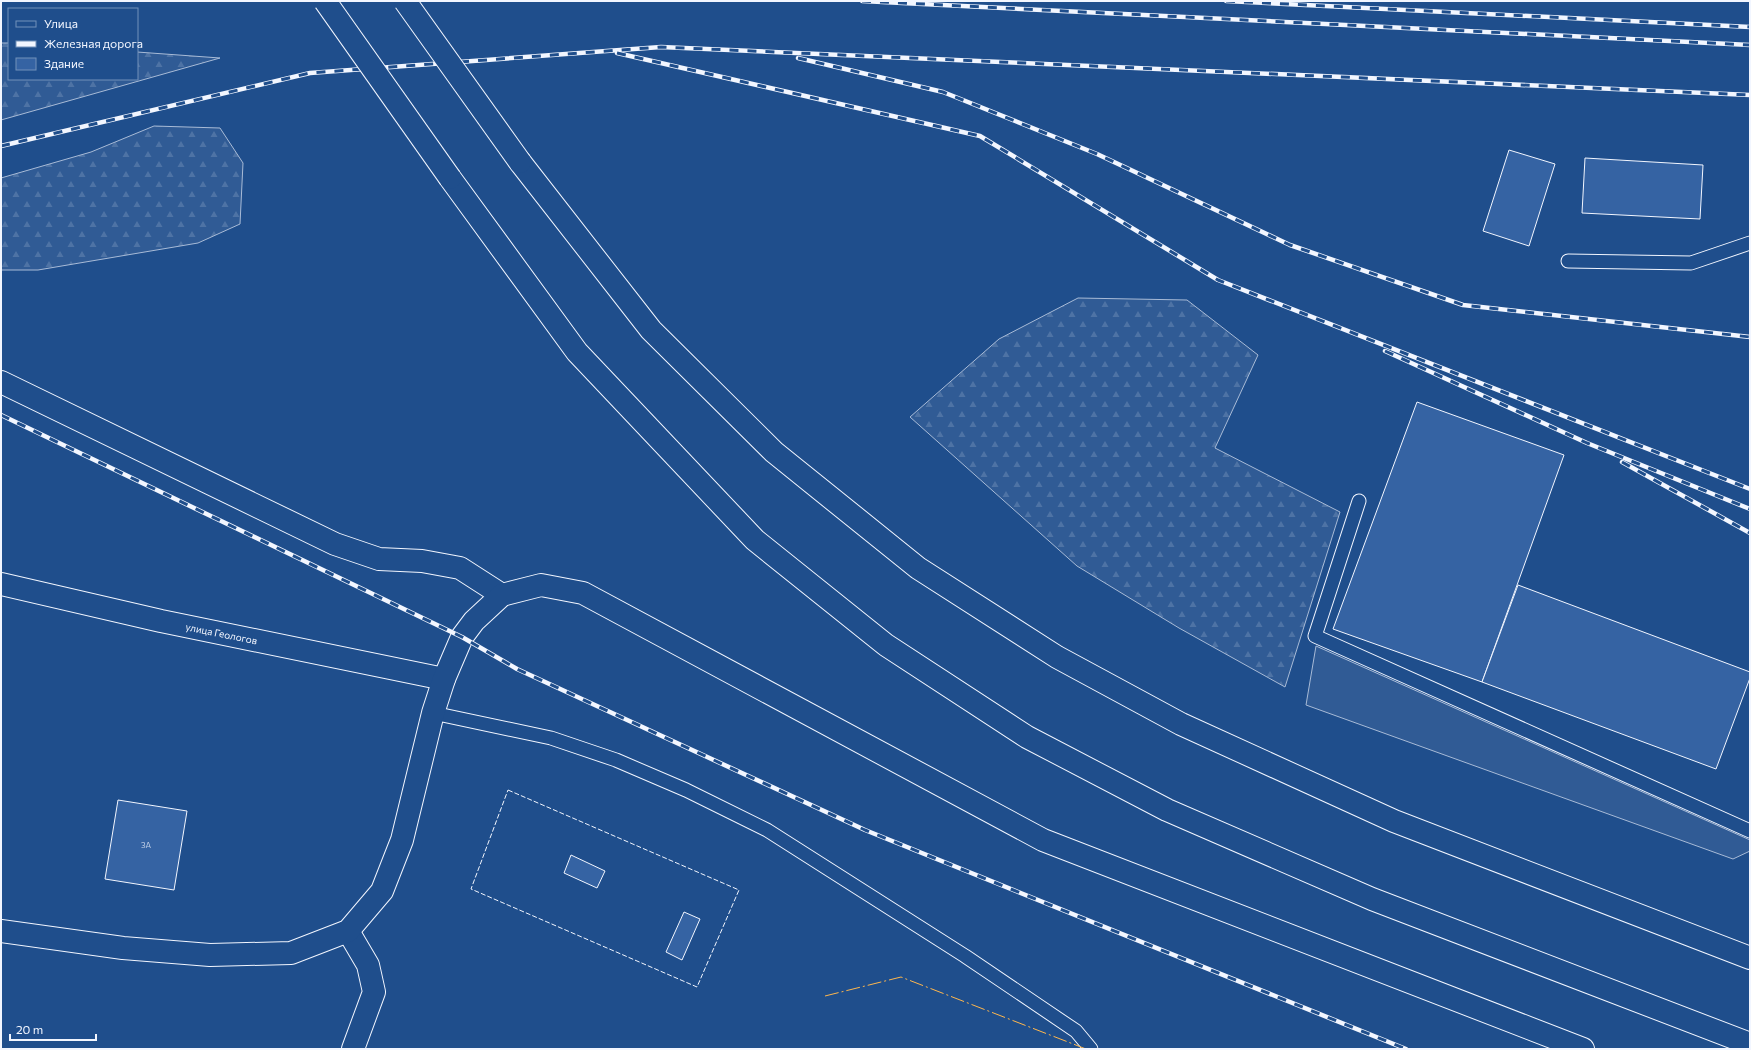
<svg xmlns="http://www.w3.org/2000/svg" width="1751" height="1050" font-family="Commissioner,sans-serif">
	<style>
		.forest { fill: url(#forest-firs); stroke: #a8bbd7 }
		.built { fill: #305b95; stroke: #a8bbd7 }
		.building { fill: #3563a3; stroke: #f2f6ff }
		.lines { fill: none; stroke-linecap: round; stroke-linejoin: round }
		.service-casing { stroke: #f2f6ff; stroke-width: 15 }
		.minor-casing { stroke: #f2f6ff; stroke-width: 24 }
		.secondary-casing { stroke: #f2f6ff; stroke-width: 24 }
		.trunk-casing { stroke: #f2f6ff; stroke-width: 24 }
		.service { stroke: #1f4e8c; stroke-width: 13 }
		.minor { stroke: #1f4e8c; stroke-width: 22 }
		.secondary { stroke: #1f4e8c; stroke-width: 22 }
		.trunk { stroke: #1f4e8c; stroke-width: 22 }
		.rail-casing { stroke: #f2f6ff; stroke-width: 4.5 }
		.rail { stroke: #1f4e8c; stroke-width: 3; stroke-dasharray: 9; stroke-linecap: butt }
		.trunk-bridge-casing { stroke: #f2f6ff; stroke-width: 24; stroke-linecap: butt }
		.trunk-bridge { stroke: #1f4e8c; stroke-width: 22 }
		.fence { stroke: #f2f6ff; stroke-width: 1; stroke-dasharray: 5 2; stroke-linecap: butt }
		.power { stroke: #ffb74d; stroke-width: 1; stroke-dasharray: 14 3 2 3; stroke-linecap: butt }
		.labels { text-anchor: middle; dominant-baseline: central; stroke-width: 3; stroke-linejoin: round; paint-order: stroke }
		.number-label { font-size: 8px; fill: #c3d1e8 }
		.street-label { font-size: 10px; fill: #f2f6ff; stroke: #1f4e8c }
	</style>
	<defs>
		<pattern id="forest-firs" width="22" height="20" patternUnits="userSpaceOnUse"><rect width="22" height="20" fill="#305b95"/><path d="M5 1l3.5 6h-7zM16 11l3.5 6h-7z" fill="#4e73a5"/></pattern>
	</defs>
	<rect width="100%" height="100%" fill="#1f4e8c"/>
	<g class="forest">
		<path d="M 1,43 L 9,43 L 9,79 L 137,79 L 137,52 L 220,58 L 1,120 Z"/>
		<path d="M 154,126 L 220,128 L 243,163 L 240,224 L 198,243 L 38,270 L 1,270 L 1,178 L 91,152 Z"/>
		<path d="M 1078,298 L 1187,300 L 1258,355 L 1215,448 L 1340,512 L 1285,687 L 1179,628 L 1077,566 L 910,417 L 999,339 Z"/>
	</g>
	<path class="built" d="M 1316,646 L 1750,840 L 1750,851 L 1733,859 L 1306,705 Z"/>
	<g class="building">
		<path d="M 1509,150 L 1555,164 L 1529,246 L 1483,231 Z"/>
		<path d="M 1585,158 L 1703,165 L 1700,219 L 1582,213 Z"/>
		<path d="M 1417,402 L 1564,455 L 1482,682 L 1333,629 Z"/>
		<path d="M 1518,585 L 1750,672 L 1750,678 L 1716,769 L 1482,682 Z"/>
		<path d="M 118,800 L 187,811 L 174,890 L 105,879 Z"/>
		<path d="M 571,855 L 605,871 L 597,888 L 564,873 Z"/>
		<path d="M 684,912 L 700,919 L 682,960 L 666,952 Z"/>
	</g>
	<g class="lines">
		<defs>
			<g id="service">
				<path d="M 1568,261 L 1691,263 L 1750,243"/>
				<path d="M 1359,501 L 1315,636 L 1750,831"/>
				<path d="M 433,713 L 551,738 L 616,760 L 686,790 L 767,830 L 965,956 L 1076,1031 L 1091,1049"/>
			</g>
			<g id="minor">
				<path d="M 1,382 L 335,544 L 379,559 L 422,561 L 460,568 L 502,595"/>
				<path id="s1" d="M 1,584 L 161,621 L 444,679"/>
				<path d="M 348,931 L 368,965 L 374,992 L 353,1049"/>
			</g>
			<path id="secondary" d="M 1,931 L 123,948 L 210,955 L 291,953 L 348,931 L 382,891 L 402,840 L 433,713 L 444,679 L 462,637 L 474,621 L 502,595 L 541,585 L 583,593 L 1043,840 L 1583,1049"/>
			<g id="trunk">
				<path d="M 520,162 L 651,330 L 774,452 L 918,568 L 1057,657 L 1181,724 L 1394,821 L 1750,958"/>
				<path d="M 450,178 L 577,352 L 755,540 L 886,645 L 1027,737 L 1167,810 L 1372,899 L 1750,1044"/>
			</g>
		</defs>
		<use href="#service" class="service-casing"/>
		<use href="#minor" class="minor-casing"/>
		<use href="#secondary" class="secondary-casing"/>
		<use href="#trunk" class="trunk-casing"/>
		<use href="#service" class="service"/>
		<use href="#minor" class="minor"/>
		<use href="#secondary" class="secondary"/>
		<use href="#trunk" class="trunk"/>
		<defs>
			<g id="rail">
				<path d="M 862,1 L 1750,45"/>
				<path d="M 1226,1 L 1750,27"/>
				<path d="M 617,53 L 980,136 L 1218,280 L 1750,489"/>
				<path d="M 798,58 L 943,92 L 1097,154 L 1290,245 L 1463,305 L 1750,337"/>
				<path d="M 1,146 L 310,73 L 661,47 L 1750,95"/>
				<path d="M 1385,351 L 1587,443 L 1750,509"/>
				<path d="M 1,415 L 462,637 L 517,669 L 865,830 L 1406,1049"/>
				<path d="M 1622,462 L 1750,533"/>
			</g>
		</defs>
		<use href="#rail" class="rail-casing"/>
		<use href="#rail" class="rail"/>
		<defs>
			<g id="trunk-bridge">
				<path d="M 325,1 L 450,178"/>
				<path d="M 405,1 L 520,162"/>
			</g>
		</defs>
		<use href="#trunk-bridge" class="trunk-bridge-casing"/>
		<use href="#trunk-bridge" class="trunk-bridge"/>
		<path class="fence" d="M 508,790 L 739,890 L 697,987 L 471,889 Z"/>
		<path class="power" d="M 825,996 L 901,977 L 1086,1049"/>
	</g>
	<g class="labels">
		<g class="number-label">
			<text x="146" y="845">3А</text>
		</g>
		<g class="street-label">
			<text stroke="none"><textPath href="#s1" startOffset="226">улица Геологов</textPath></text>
		</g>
	</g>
	<rect width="1751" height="1050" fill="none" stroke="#f2f6ff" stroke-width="4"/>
	<rect x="8" y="8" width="130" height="72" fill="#1f4e8c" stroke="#7391ba"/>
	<rect x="16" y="21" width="20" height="6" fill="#1f4e8c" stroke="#7391ba"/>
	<text x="44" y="28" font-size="12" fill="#f2f6ff">Улица</text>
	<rect x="16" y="41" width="20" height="6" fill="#f2f6ff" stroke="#7391ba"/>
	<text x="44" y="48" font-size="12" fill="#f2f6ff">Железная дорога</text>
	<rect x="16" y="58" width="20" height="12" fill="#3563a3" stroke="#7391ba"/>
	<text x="44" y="68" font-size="12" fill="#f2f6ff">Здание</text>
	<path d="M10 1034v6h86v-6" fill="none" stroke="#f2f6ff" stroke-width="2"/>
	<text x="16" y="1034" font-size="12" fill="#f2f6ff" stroke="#1f4e8c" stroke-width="3" paint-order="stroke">20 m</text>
</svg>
